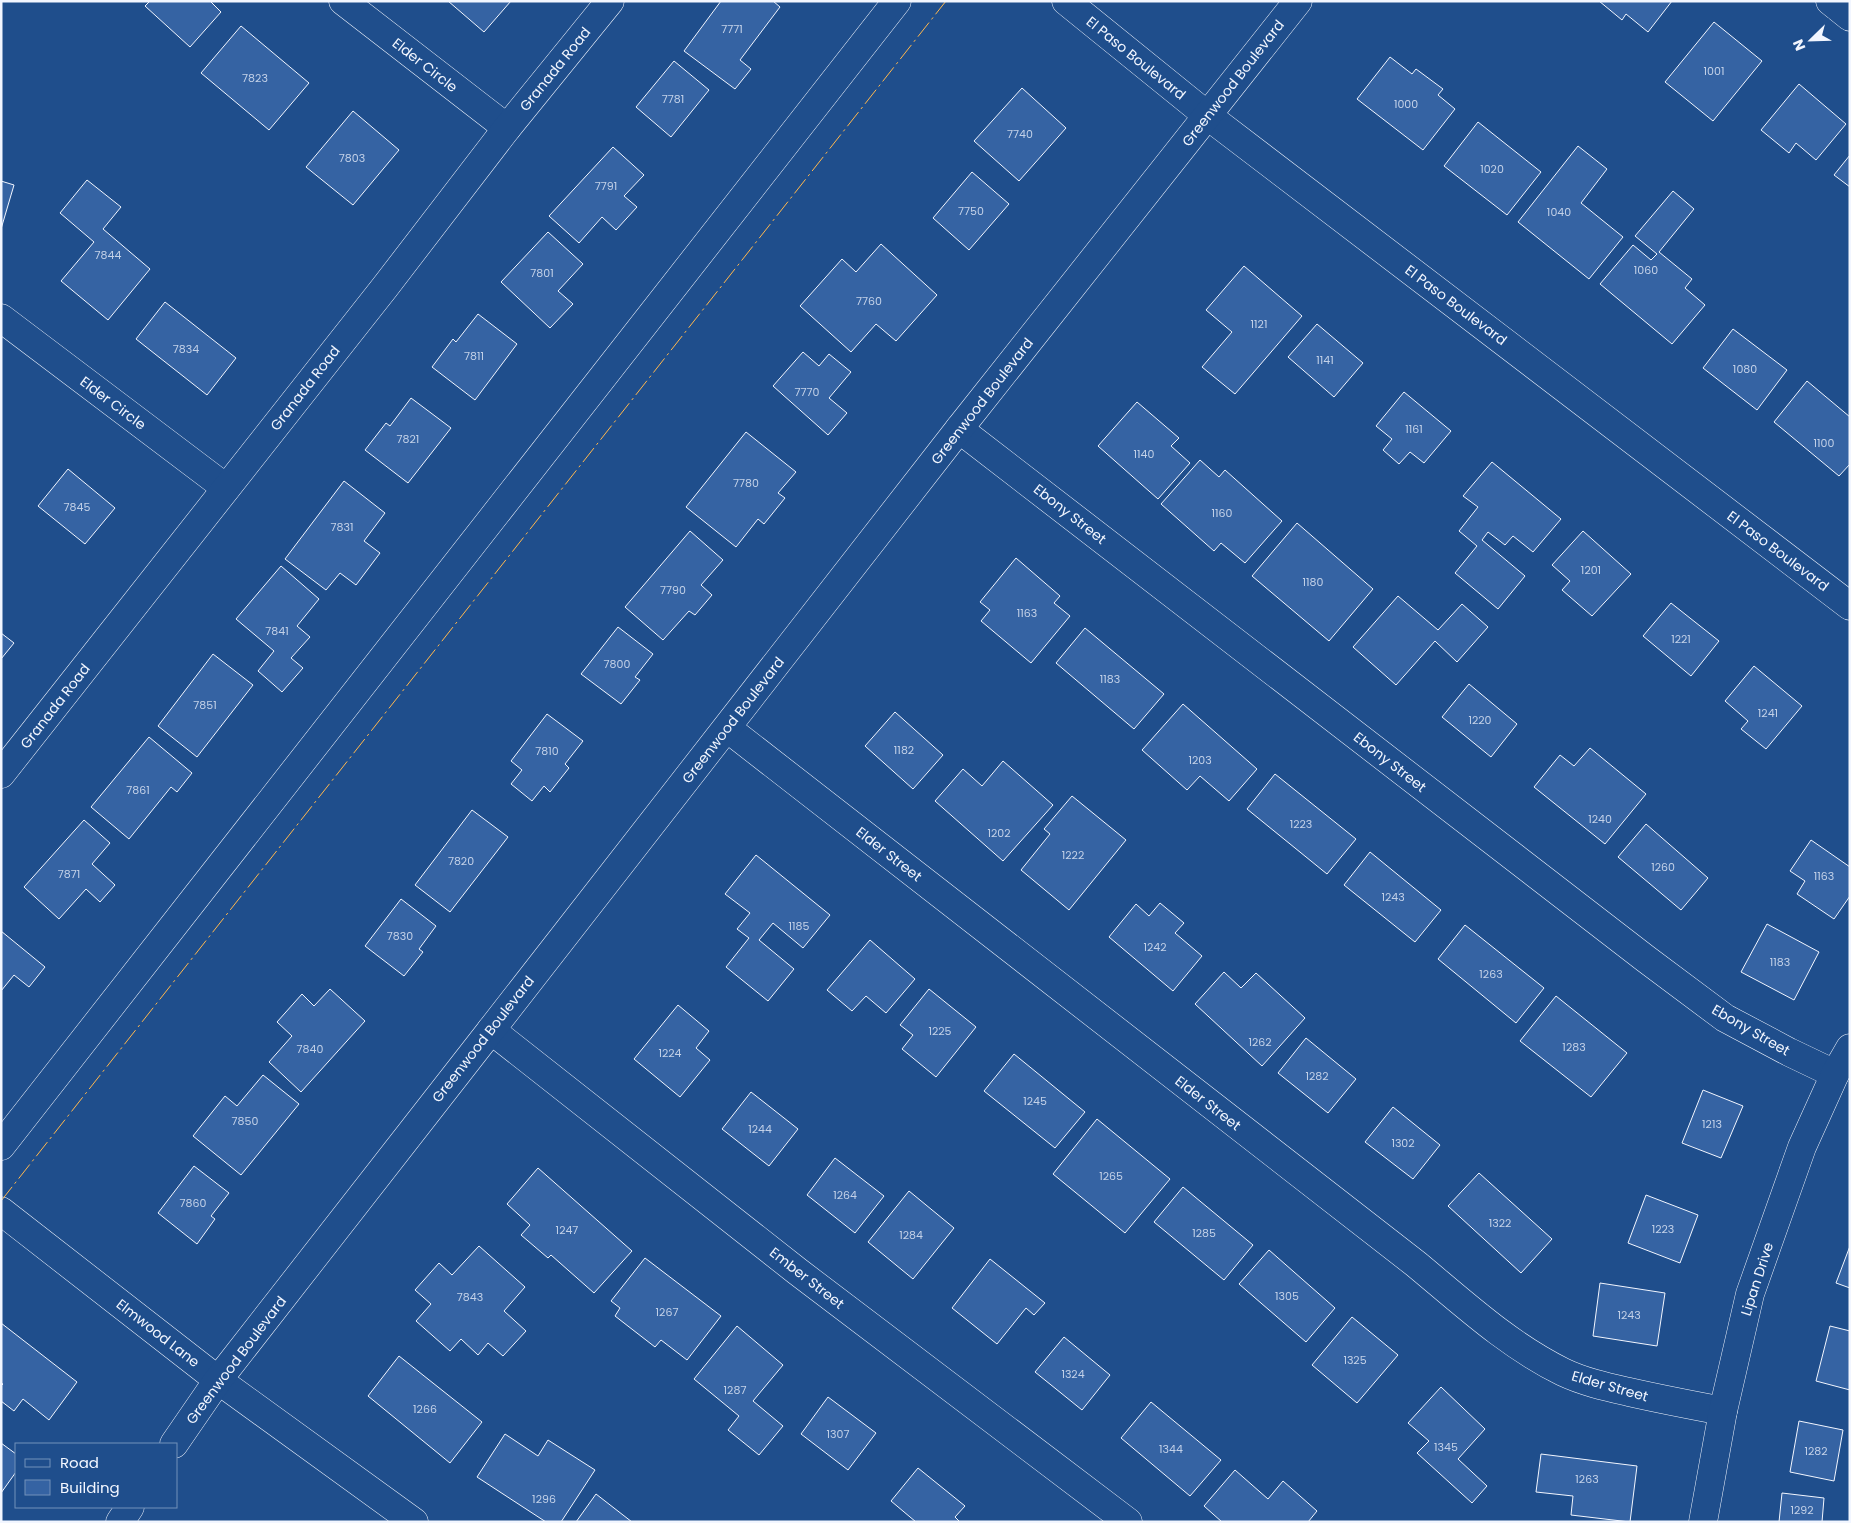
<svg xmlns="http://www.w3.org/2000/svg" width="1851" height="1523" font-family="Poppins,sans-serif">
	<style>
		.building { fill: #3563a3; stroke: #f2f6ff }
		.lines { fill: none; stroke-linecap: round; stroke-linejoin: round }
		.minor-casing { stroke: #f2f6ff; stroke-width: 29 }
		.minor { stroke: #1f4e8c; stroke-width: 28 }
		.power { stroke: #ffb74d; stroke-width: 1; stroke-dasharray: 18 4 2.5 4; stroke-linecap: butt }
		.labels { text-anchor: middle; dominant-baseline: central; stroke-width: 4; stroke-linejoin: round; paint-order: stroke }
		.number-label { font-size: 11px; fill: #c3d1e8 }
		.street-label { font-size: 14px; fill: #f2f6ff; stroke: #1f4e8c }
	</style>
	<rect width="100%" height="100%" fill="#1f4e8c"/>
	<g class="building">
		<path d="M 150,1 L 210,1 L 221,12 L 190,47 L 145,6 Z"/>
		<path d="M 448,1 L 511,1 L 484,32 Z"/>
		<path d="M 721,1 L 773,1 L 780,7 L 740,60 L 751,69 L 735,89 L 684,51 Z"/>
		<path d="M 1599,1 L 1672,1 L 1648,32 L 1626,14 L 1622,20 Z"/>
		<path d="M 1714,22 L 1762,61 L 1713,121 L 1665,82 Z"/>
		<path d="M 241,26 L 309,83 L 269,130 L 201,73 Z"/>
		<path d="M 1390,57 L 1412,74 L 1416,69 L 1443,89 L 1438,95 L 1455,109 L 1423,150 L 1357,99 Z"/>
		<path d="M 674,61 L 709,90 L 671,137 L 636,107 Z"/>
		<path d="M 1799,84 L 1846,124 L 1816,160 L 1796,143 L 1789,153 L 1761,130 Z"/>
		<path d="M 1022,88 L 1066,128 L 1019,181 L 974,141 Z"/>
		<path d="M 353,111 L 399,150 L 353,205 L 306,167 Z"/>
		<path d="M 1478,122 L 1541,172 L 1507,215 L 1444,166 Z"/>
		<path d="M 1578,146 L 1607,169 L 1581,203 L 1623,237 L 1589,279 L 1518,222 Z"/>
		<path d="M 613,147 L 644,175 L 624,196 L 637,207 L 616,230 L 602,217 L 579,243 L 549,216 Z"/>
		<path d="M 1850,155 L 1850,187 L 1834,175 Z"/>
		<path d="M 972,172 L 1009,204 L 969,250 L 933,218 Z"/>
		<path d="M 87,180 L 121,207 L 103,229 L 150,269 L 108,320 L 61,281 L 94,242 L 60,213 Z"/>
		<path d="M 1,181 L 14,185 L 1,229 Z"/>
		<path d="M 1673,191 L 1694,209 L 1659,252 L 1692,279 L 1685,288 L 1705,305 L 1672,344 L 1600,284 L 1633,245 L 1651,260 L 1657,254 L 1635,236 Z"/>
		<path d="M 548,232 L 583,264 L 558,291 L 573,304 L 550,328 L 501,282 Z"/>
		<path d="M 881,244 L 937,295 L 896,341 L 876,324 L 851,352 L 800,306 L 842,259 L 856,272 Z"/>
		<path d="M 1244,266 L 1302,316 L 1235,394 L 1202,367 L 1232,332 L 1206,310 Z"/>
		<path d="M 165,302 L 236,358 L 207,395 L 136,339 Z"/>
		<path d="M 478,314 L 517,344 L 475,400 L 432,367 L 453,339 L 456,342 Z"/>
		<path d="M 1317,324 L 1363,363 L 1334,397 L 1288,357 Z"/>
		<path d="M 1733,329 L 1787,370 L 1757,410 L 1703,368 Z"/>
		<path d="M 803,352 L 819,366 L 829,354 L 851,372 L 829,398 L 847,413 L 828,435 L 773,386 Z"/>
		<path d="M 1807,381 L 1850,417 L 1850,464 L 1839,476 L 1774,422 Z"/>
		<path d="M 1404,392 L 1451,431 L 1424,463 L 1410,452 L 1399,464 L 1383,450 L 1392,439 L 1376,426 Z"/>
		<path d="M 411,398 L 451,428 L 408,483 L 365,450 L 386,423 L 390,426 Z"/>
		<path d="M 1137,402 L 1179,438 L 1171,446 L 1190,463 L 1158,499 L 1098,446 Z"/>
		<path d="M 746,432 L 796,472 L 778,493 L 785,498 L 764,524 L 758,519 L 736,547 L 686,507 Z"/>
		<path d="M 1200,460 L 1219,477 L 1225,470 L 1282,521 L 1245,563 L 1221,543 L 1214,551 L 1161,504 Z"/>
		<path d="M 1492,462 L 1561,519 L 1533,552 L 1513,536 L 1505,545 L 1488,532 L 1482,540 L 1525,576 L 1498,609 L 1455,573 L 1477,546 L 1459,531 L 1478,507 L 1463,496 Z"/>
		<path d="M 68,469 L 115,508 L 85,544 L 38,506 Z"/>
		<path d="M 344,481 L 385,513 L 364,541 L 380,553 L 356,585 L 340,573 L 326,590 L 285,559 Z"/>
		<path d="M 1297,523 L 1373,589 L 1329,641 L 1252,576 Z"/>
		<path d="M 690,531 L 723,560 L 701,585 L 712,595 L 695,615 L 689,611 L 663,640 L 625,607 Z"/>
		<path d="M 1583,531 L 1631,574 L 1592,616 L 1562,590 L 1570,581 L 1552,565 Z"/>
		<path d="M 1016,558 L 1060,596 L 1054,603 L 1070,616 L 1031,663 L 981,621 L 990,610 L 980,602 Z"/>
		<path d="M 281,566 L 319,599 L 297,626 L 310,637 L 291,658 L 303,668 L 282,692 L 258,671 L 274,651 L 236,619 Z"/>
		<path d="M 1398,596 L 1438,630 L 1462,604 L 1488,627 L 1457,662 L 1435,641 L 1396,685 L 1353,647 Z"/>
		<path d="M 1671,603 L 1719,641 L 1691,676 L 1643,636 Z"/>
		<path d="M 618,627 L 653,654 L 635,677 L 640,680 L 621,704 L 581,674 Z"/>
		<path d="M 1085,628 L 1164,694 L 1134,729 L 1056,663 Z"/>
		<path d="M 1,633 L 14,643 L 1,659 Z"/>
		<path d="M 213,654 L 253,685 L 197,757 L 158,726 Z"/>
		<path d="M 1754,666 L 1802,706 L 1766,749 L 1741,729 L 1748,721 L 1725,701 Z"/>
		<path d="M 1469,684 L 1517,724 L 1491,757 L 1442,717 Z"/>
		<path d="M 1183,704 L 1257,769 L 1229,801 L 1200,776 L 1187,790 L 1142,750 Z"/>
		<path d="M 895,712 L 943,755 L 913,789 L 865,746 Z"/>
		<path d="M 547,714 L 583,741 L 565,764 L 569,768 L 550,792 L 544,786 L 532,801 L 511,784 L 522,770 L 511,761 Z"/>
		<path d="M 149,737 L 192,773 L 177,792 L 171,787 L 129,839 L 91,807 Z"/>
		<path d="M 1590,748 L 1646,794 L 1605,844 L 1534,787 L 1560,755 L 1574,766 Z"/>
		<path d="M 1003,761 L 1053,805 L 1003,861 L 935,801 L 963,769 L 982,786 Z"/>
		<path d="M 1275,774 L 1356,839 L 1327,874 L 1247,809 Z"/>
		<path d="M 1072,796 L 1126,840 L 1069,910 L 1021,870 L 1050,834 L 1044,829 Z"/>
		<path d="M 472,810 L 508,837 L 450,912 L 415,885 Z"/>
		<path d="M 84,820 L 110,843 L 92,864 L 115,885 L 100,902 L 86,889 L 59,919 L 24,887 Z"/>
		<path d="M 1646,824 L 1708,878 L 1681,910 L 1618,857 Z"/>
		<path d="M 1811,840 L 1850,867 L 1850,896 L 1834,919 L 1797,894 L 1805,881 L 1790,871 Z"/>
		<path d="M 1370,852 L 1441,910 L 1415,942 L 1344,885 Z"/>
		<path d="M 756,855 L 830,915 L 803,948 L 773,923 L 759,940 L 794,969 L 768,1001 L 726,967 L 749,938 L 737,929 L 750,913 L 725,894 Z"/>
		<path d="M 401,899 L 436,926 L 419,949 L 423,952 L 404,976 L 365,946 Z"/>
		<path d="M 1160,903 L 1184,923 L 1175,933 L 1202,956 L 1173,991 L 1109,937 L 1136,904 L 1149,916 Z"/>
		<path d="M 1767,924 L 1819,952 L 1794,1000 L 1741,972 Z"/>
		<path d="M 1465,925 L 1544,988 L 1516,1023 L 1438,959 Z"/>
		<path d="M 1,931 L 45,967 L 29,987 L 14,975 L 1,991 Z"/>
		<path d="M 870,940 L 915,979 L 886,1013 L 866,996 L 852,1011 L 827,990 Z"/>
		<path d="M 1224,972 L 1241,988 L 1256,973 L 1305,1018 L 1262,1066 L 1195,1004 Z"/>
		<path d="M 330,989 L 365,1021 L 301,1092 L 269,1062 L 292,1036 L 277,1022 L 302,994 L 314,1006 Z"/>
		<path d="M 929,989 L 976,1027 L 936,1077 L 902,1049 L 913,1035 L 900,1025 Z"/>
		<path d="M 1556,996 L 1627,1053 L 1591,1097 L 1520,1041 Z"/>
		<path d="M 678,1005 L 709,1031 L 696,1048 L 710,1060 L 680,1097 L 634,1059 Z"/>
		<path d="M 1306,1038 L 1356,1079 L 1328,1113 L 1278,1073 Z"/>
		<path d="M 1014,1054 L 1085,1112 L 1055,1148 L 984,1091 Z"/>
		<path d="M 263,1075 L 299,1104 L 241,1175 L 193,1136 L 225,1096 L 237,1106 Z"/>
		<path d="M 1703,1090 L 1743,1106 L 1721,1158 L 1682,1143 Z"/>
		<path d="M 751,1092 L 798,1129 L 769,1166 L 722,1129 Z"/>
		<path d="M 1393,1107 L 1440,1145 L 1413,1179 L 1365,1142 Z"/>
		<path d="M 1097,1119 L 1170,1179 L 1125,1233 L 1053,1174 Z"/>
		<path d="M 835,1158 L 884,1196 L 855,1233 L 807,1195 Z"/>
		<path d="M 194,1166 L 229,1193 L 211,1216 L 215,1219 L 197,1244 L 158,1213 Z"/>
		<path d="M 538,1168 L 632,1251 L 594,1293 L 551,1255 L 548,1258 L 521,1235 L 530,1225 L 507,1204 Z"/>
		<path d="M 1479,1173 L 1552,1239 L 1521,1273 L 1448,1206 Z"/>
		<path d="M 1183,1187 L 1253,1245 L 1224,1280 L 1154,1222 Z"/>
		<path d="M 909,1191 L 954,1228 L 913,1279 L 868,1242 Z"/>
		<path d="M 1646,1195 L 1698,1215 L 1680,1263 L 1628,1243 Z"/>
		<path d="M 479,1246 L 525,1287 L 504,1311 L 526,1331 L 503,1356 L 488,1343 L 478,1355 L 461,1339 L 450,1351 L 416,1321 L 431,1304 L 415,1290 L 439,1263 L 452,1275 Z"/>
		<path d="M 1850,1246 L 1850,1288 L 1836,1283 Z"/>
		<path d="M 1269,1250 L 1335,1308 L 1306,1342 L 1239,1284 Z"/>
		<path d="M 645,1258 L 721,1316 L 687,1360 L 661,1340 L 655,1347 L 615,1316 L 620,1308 L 611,1301 Z"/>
		<path d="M 990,1259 L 1045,1303 L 1034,1315 L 1026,1308 L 997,1344 L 952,1308 Z"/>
		<path d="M 1600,1283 L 1665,1293 L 1657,1346 L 1593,1336 Z"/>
		<path d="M 1352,1317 L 1398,1355 L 1357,1403 L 1312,1365 Z"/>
		<path d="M 1,1323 L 77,1382 L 49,1420 L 23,1399 L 14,1411 L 1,1401 L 1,1386 L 3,1384 L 1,1383 Z"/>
		<path d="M 737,1326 L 783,1365 L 753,1401 L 783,1426 L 759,1455 L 728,1430 L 739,1416 L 694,1379 Z"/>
		<path d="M 1830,1326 L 1850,1331 L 1850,1390 L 1816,1381 Z"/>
		<path d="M 1064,1337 L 1110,1375 L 1082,1410 L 1035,1372 Z"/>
		<path d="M 399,1356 L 482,1422 L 450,1463 L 368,1396 Z"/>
		<path d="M 1441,1387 L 1485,1429 L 1458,1459 L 1487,1486 L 1472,1503 L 1417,1453 L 1429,1441 L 1408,1423 Z"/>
		<path d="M 828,1397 L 876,1433 L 848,1470 L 801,1434 Z"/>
		<path d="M 1151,1402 L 1221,1460 L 1190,1496 L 1121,1438 Z"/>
		<path d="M 1799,1421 L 1843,1430 L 1834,1481 L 1790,1472 Z"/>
		<path d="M 505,1434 L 538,1456 L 548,1440 L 595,1470 L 561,1522 L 546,1522 L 477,1477 Z"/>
		<path d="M 1,1443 L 16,1454 L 16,1472 L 1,1493 Z"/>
		<path d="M 1541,1454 L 1637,1466 L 1630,1522 L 1571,1515 L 1573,1496 L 1536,1492 Z"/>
		<path d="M 918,1468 L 965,1506 L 955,1517 L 960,1522 L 916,1522 L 891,1501 Z"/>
		<path d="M 1235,1470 L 1268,1499 L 1283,1481 L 1317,1511 L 1308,1522 L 1222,1522 L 1204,1506 Z"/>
		<path d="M 1782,1493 L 1824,1498 L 1822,1522 L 1779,1522 Z"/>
		<path d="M 596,1494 L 632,1522 L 576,1522 Z"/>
	</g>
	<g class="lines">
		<defs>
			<g id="minor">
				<path d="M 343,1 L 507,128"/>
				<path d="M 1066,1 L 1208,116 L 1850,606"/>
				<path d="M 1830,1 L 1850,17"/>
				<path d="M 1,318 L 226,488"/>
				<path d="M 959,429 L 1646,959 L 1725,1018 L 1789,1052 L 1835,1074"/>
				<path d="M 727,728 L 1416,1264 C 1463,1303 1508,1345 1563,1372 C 1584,1382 1607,1387 1629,1392 C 1660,1399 1691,1405 1723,1411"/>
				<path d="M 1,774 L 385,287 L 507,128 L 610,1"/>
				<path d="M 491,1030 L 797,1271 L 1128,1522"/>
				<path d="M 1,1146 L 897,1"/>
				<path d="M 1,1211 L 218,1380 L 414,1522"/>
				<path d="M 174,1444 L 218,1380 L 491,1030 L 959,429 L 1298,1"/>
				<path d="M 120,1522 L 130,1507"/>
				<path d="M 1703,1522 L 1723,1411 L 1750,1294 L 1802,1147 L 1835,1074 L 1850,1048"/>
			</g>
		</defs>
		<use href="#minor" class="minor-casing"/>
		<use href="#minor" class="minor"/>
		<path class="power" d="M 1,1201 L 946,1"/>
	</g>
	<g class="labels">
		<g class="number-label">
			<text x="732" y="29">7771</text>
			<text x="1714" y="71">1001</text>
			<text x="255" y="78">7823</text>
			<text x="673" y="99">7781</text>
			<text x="1406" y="104">1000</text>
			<text x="1020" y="134">7740</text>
			<text x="352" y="158">7803</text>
			<text x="1492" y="169">1020</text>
			<text x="606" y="186">7791</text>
			<text x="971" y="211">7750</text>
			<text x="1559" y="212">1040</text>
			<text x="108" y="255">7844</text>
			<text x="1646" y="270">1060</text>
			<text x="542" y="273">7801</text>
			<text x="869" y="301">7760</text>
			<text x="1259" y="324">1121</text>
			<text x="186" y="349">7834</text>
			<text x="474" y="356">7811</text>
			<text x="1325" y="360">1141</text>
			<text x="1745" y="369">1080</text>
			<text x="807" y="392">7770</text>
			<text x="1414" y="429">1161</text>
			<text x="408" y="439">7821</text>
			<text x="1824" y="443">1100</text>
			<text x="1144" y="454">1140</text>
			<text x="746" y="483">7780</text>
			<text x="77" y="507">7845</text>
			<text x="1222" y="513">1160</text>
			<text x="342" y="527">7831</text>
			<text x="1591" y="570">1201</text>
			<text x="1313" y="582">1180</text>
			<text x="673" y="590">7790</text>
			<text x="1027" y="613">1163</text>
			<text x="277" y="631">7841</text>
			<text x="1681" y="639">1221</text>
			<text x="617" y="664">7800</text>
			<text x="1110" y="679">1183</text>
			<text x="205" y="705">7851</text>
			<text x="1768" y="713">1241</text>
			<text x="1480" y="720">1220</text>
			<text x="904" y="750">1182</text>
			<text x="547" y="751">7810</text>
			<text x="1200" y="760">1203</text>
			<text x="138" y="790">7861</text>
			<text x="1600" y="819">1240</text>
			<text x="1301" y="824">1223</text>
			<text x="999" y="833">1202</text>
			<text x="1073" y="855">1222</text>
			<text x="461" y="861">7820</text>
			<text x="1663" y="867">1260</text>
			<text x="69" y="874">7871</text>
			<text x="1824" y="876">1163</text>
			<text x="1393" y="897">1243</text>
			<text x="799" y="926">1185</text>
			<text x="400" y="936">7830</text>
			<text x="1155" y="947">1242</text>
			<text x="1780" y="962">1183</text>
			<text x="1491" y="974">1263</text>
			<text x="940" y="1031">1225</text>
			<text x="1260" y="1042">1262</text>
			<text x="1574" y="1047">1283</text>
			<text x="310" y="1049">7840</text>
			<text x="670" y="1053">1224</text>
			<text x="1317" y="1076">1282</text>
			<text x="1035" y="1101">1245</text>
			<text x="245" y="1121">7850</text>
			<text x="1712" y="1124">1213</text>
			<text x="760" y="1129">1244</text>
			<text x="1403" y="1143">1302</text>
			<text x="1111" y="1176">1265</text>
			<text x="845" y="1195">1264</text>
			<text x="193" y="1203">7860</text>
			<text x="1500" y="1223">1322</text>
			<text x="1663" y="1229">1223</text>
			<text x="567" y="1230">1247</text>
			<text x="1204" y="1233">1285</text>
			<text x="911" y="1235">1284</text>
			<text x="1287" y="1296">1305</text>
			<text x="470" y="1297">7843</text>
			<text x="667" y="1312">1267</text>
			<text x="1629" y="1315">1243</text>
			<text x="1355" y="1360">1325</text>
			<text x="1073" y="1374">1324</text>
			<text x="735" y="1390">1287</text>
			<text x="425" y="1409">1266</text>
			<text x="838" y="1434">1307</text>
			<text x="1446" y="1447">1345</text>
			<text x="1171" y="1449">1344</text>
			<text x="1816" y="1451">1282</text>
			<text x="1587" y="1479">1263</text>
			<text x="544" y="1499">1296</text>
			<text x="1802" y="1510">1292</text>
		</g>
		<g class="street-label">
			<text transform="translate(1136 58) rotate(39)">El Paso Boulevard</text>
			<text transform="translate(425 65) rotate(38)">Elder Circle</text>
			<text transform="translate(555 69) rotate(-51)">Granada Road</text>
			<text transform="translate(1233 83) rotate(-52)">Greenwood Boulevard</text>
			<text transform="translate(1456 305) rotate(37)">El Paso Boulevard</text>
			<text transform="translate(305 388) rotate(-52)">Granada Road</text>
			<text transform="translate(982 401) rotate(-52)">Greenwood Boulevard</text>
			<text transform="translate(113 403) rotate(37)">Elder Circle</text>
			<text transform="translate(1070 514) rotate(38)">Ebony Street</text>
			<text transform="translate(1778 551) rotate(37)">El Paso Boulevard</text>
			<text transform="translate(55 706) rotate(-52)">Granada Road</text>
			<text transform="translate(733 720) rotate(-52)">Greenwood Boulevard</text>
			<text transform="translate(1390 762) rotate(38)">Ebony Street</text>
			<text transform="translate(889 854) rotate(38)">Elder Street</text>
			<text transform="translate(1751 1030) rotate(30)">Ebony Street</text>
			<text transform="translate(483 1039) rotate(-52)">Greenwood Boulevard</text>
			<text transform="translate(1208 1103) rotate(38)">Elder Street</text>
			<text transform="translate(807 1278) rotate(38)">Ember Street</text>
			<text transform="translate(1757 1279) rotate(-72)">Lipan Drive</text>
			<text transform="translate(158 1333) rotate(38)">Elmwood Lane</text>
			<text transform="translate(236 1360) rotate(-53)">Greenwood Boulevard</text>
			<text transform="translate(1610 1386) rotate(16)">Elder Street</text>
		</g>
	</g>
	<rect width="1851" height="1523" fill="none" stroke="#f2f6ff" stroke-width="5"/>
	<rect x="15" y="1443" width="162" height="65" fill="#1f4e8c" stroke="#7391ba"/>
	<rect x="25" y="1459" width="25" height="8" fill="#1f4e8c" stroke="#7391ba"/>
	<text x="60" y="1468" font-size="15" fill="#f2f6ff">Road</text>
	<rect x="25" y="1480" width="25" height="15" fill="#3563a3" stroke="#7391ba"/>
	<text x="60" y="1493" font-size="15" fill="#f2f6ff">Building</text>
	<g transform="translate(1811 40) rotate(247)" stroke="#1f4e8c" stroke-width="4" paint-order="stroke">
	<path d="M0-4L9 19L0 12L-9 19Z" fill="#f2f6ff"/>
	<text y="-8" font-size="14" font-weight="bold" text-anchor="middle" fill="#f2f6ff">N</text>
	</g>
</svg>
